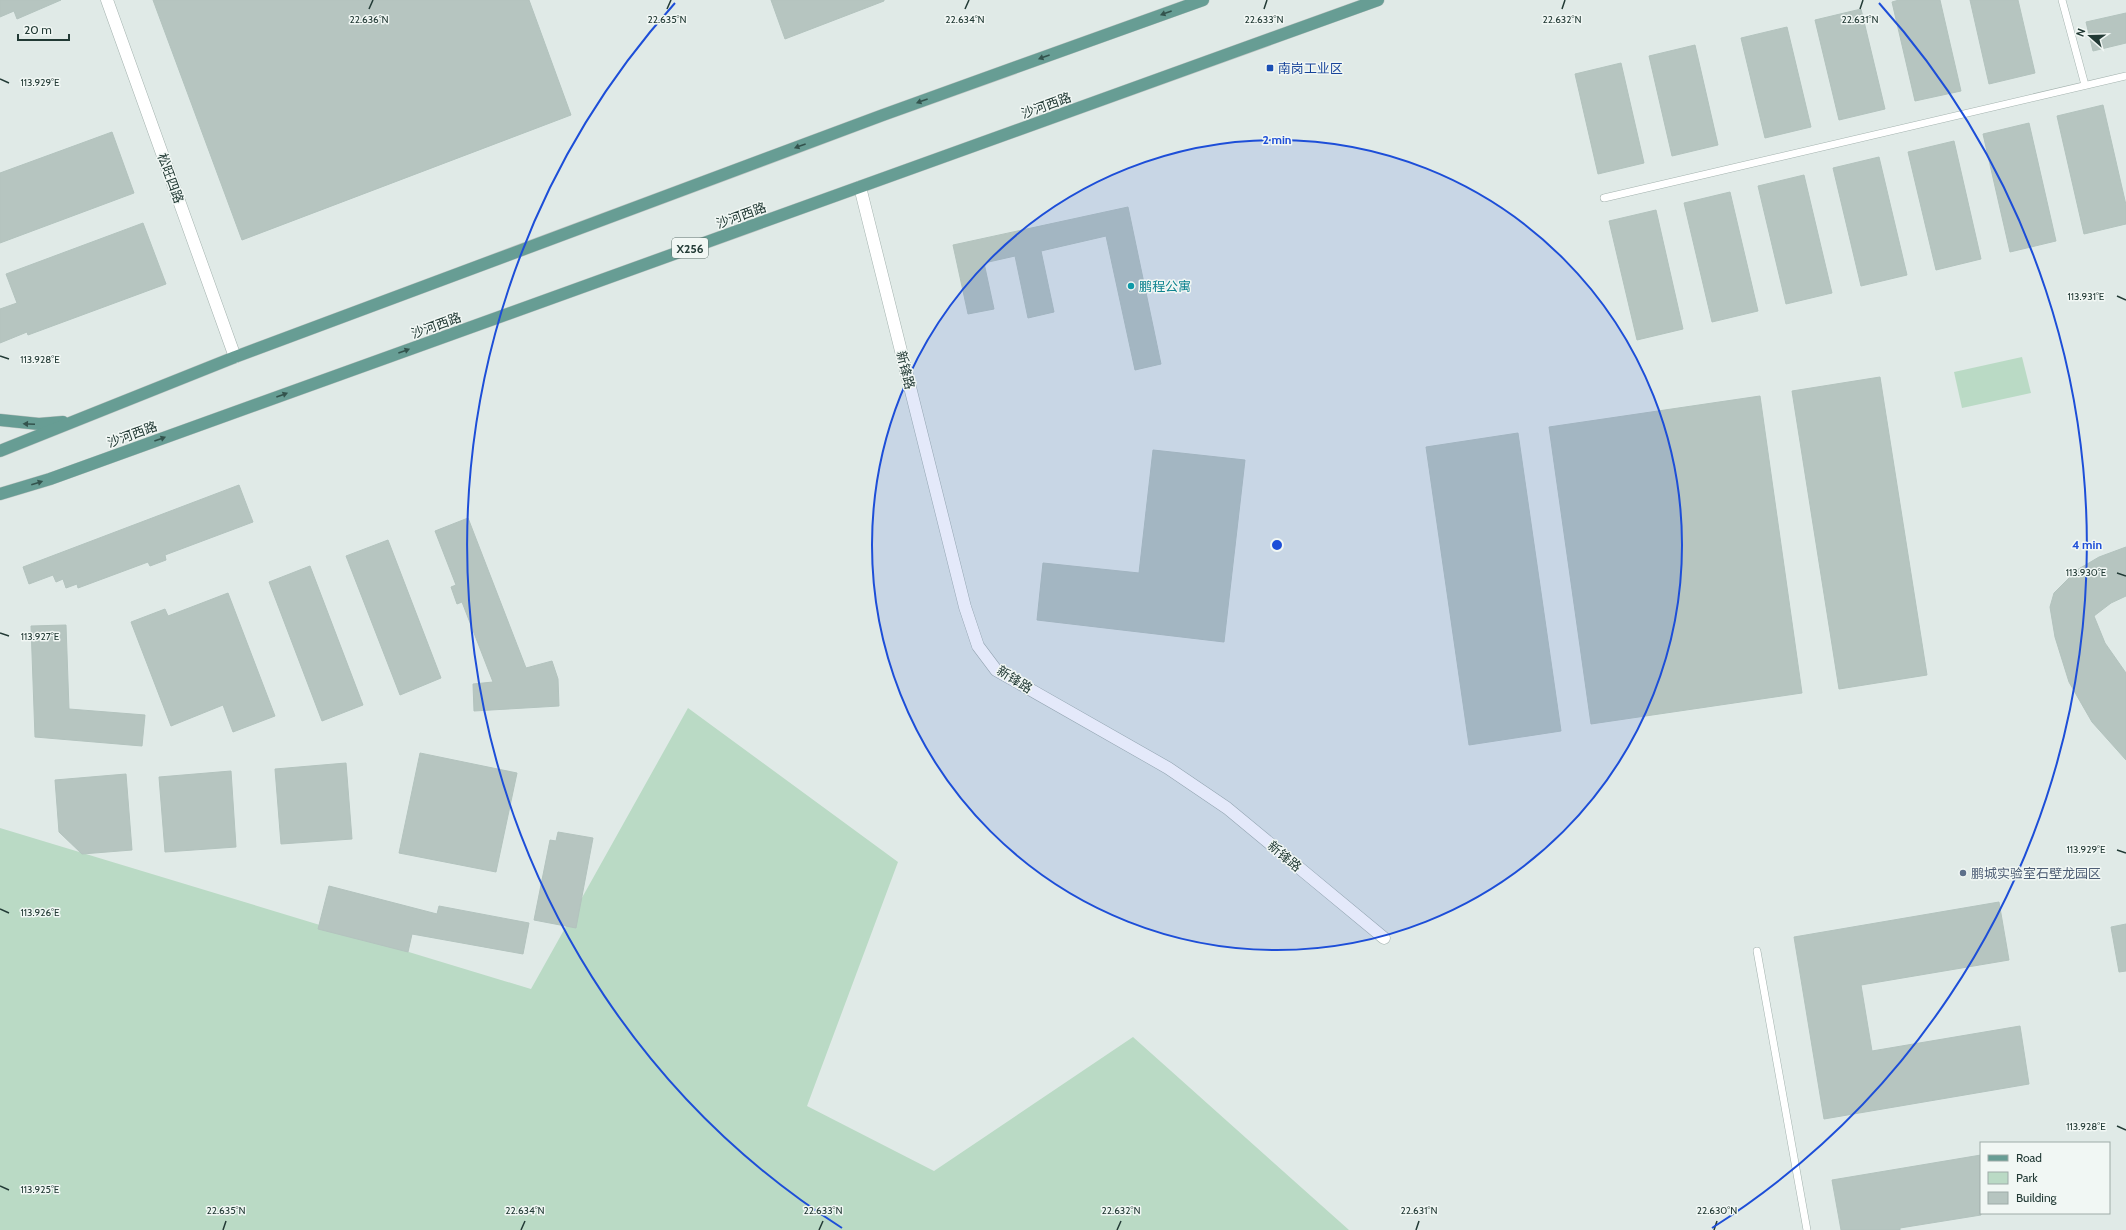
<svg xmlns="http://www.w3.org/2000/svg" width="2126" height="1230" font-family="Cabin,'Noto Sans SC',sans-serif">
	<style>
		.green { fill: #badac5 }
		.building { fill: #b6c5c0; stroke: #b3c3be }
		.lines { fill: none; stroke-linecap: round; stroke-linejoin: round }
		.lane-casing { stroke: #a3b2ae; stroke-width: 8 }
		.street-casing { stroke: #a3b2ae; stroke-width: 13 }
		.primary-casing { stroke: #bdc4c2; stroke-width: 13 }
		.lane { stroke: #fff; stroke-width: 7 }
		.street { stroke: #fff; stroke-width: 12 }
		.primary { stroke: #679d94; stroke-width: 12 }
		.oneway { fill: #33534d }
		.ticks { fill: none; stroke: #223a35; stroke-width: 1.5 }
		.ring { fill: none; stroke: #1d4ed8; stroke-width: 2 }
		.transit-dot { fill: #1a4fb4; stroke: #f1f7f4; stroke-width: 1.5 }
		.culture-dot { fill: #0f9aa8; stroke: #f1f7f4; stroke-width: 1.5 }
		.service-dot { fill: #5c6f8a; stroke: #f1f7f4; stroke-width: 1.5 }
		.labels { text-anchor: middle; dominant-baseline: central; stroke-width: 3; stroke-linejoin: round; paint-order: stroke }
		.shield { fill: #f1f7f4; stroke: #60736e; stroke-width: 1 }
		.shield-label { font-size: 12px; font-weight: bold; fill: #223a35 }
		.transit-label { font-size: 13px; fill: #164399; stroke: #f1f7f4; text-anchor: start }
		.street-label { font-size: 13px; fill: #223a35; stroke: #f1f7f4 }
		.culture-label { font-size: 13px; fill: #0d838f; stroke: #f1f7f4; text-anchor: start }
		.service-label { font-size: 13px; fill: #4e5e75; stroke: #f1f7f4; text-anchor: start }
		.ticks-label { font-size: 10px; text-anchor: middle; fill: #223a35; stroke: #f1f7f4; stroke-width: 3; stroke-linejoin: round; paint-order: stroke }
		.centre { fill: #1d4ed8; stroke: #f1f7f4; stroke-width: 2 }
		.ring-label { font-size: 12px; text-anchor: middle; font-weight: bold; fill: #1d4ed8; stroke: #f1f7f4; stroke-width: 3; stroke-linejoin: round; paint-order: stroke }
	</style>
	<rect width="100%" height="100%" fill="#e0eae7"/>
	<g class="green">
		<path d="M 2022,357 L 2031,393 L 1962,408 L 1954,372 Z"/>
		<path d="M 688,708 L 898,862 L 807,1106 L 934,1171 L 1133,1037 L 1349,1230 L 0,1230 L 0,828 L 531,989 Z"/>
	</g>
	<g class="building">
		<path d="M 0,0 L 61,0 L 17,19 L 14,11 L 0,17 Z"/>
		<path d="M 153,0 L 529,0 L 571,115 L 242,240 Z"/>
		<path d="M 771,0 L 884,0 L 884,1 L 785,39 Z"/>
		<path d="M 1899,0 L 1940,0 L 1961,91 L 1915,101 L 1892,2 Z"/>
		<path d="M 1970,0 L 2018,0 L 2035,73 L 1989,84 Z"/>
		<path d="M 1861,9 L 1885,109 L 1839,120 L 1815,20 Z"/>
		<path d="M 2126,13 L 2126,43 L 2093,51 L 2086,22 Z"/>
		<path d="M 1787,27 L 1811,127 L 1765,138 L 1741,38 Z"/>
		<path d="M 1695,45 L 1718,145 L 1672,156 L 1649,56 Z"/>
		<path d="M 1621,63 L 1644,163 L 1598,174 L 1575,74 Z"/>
		<path d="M 2103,105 L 2126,205 L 2126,224 L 2084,234 L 2057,116 Z"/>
		<path d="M 2029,123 L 2056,241 L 2010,252 L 1983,134 Z"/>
		<path d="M 112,132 L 134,193 L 0,243 L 0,173 Z"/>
		<path d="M 1954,141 L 1981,259 L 1936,270 L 1908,152 Z"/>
		<path d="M 1879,157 L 1907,275 L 1861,286 L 1833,168 Z"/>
		<path d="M 1804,175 L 1832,293 L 1786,304 L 1758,186 Z"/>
		<path d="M 1730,192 L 1758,311 L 1712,322 L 1684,203 Z"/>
		<path d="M 1128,207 L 1161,364 L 1135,370 L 1106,236 L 1041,251 L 1054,312 L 1028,318 L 1015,256 L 984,263 L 994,309 L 968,314 L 953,245 Z"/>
		<path d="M 1656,210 L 1683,329 L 1637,340 L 1609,221 Z"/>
		<path d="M 143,223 L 166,284 L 28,335 L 27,332 L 0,343 L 0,309 L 17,303 L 6,274 Z"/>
		<path d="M 1880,377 L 1927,675 L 1839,689 L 1792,391 Z"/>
		<path d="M 1760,396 L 1802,693 L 1591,724 L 1549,427 Z"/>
		<path d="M 1518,433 L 1561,731 L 1469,745 L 1426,447 Z"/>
		<path d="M 1153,450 L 1245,460 L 1224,642 L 1037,620 L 1043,563 L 1139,573 Z"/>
		<path d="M 239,485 L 253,522 L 165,555 L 166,560 L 150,566 L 148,562 L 78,588 L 77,584 L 66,588 L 63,579 L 56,582 L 53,575 L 29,584 L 23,567 Z"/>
		<path d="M 468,518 L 526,668 L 552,661 L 558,679 L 559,706 L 474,711 L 473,684 L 493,682 L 462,602 L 457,604 L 451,587 L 456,585 L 435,531 Z"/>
		<path d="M 388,540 L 441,678 L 400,695 L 346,556 Z"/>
		<path d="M 2126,547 L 2126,596 L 2111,603 L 2094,616 L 2105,643 L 2126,673 L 2126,760 L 2092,722 L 2069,682 L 2055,637 L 2050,607 L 2054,593 L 2077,570 L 2099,557 Z"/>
		<path d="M 310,566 L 363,705 L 322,721 L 269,582 Z"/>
		<path d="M 228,593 L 275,716 L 233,732 L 223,705 L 171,726 L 131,622 L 165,609 L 168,616 Z"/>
		<path d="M 66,625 L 69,709 L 145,715 L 142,746 L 35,737 L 31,626 Z"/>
		<path d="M 420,753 L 517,773 L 496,872 L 399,853 Z"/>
		<path d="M 346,763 L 352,839 L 281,844 L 275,769 Z"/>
		<path d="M 231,771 L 236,847 L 165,852 L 159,777 Z"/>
		<path d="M 126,774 L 132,850 L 82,854 L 59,832 L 55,780 Z"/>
		<path d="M 558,832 L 593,838 L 576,928 L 534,920 L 550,840 L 556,841 Z"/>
		<path d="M 329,886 L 437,914 L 439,906 L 529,923 L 523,954 L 412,934 L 408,952 L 318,929 Z"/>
		<path d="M 1999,902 L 2009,960 L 1861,985 L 1872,1051 L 2020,1026 L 2029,1084 L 1824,1119 L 1794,937 Z"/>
		<path d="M 2126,924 L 2126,971 L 2119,972 L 2111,927 Z"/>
		<path d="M 1981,1155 L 1981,1215 L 1900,1228 L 1900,1230 L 1841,1230 L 1832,1180 Z"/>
	</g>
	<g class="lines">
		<defs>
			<g id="lane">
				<path d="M 2062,0 L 2085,85"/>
				<path d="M 1604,198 L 2126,76"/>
				<path d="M 1757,951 L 1807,1230"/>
			</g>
			<g id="street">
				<path d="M 107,0 L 235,357"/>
				<path d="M 860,187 L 965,607 L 978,646 L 996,670 L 1168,768 L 1227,808 L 1384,938"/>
			</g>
			<g id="primary">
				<path d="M 0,420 L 39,424 L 63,422"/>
				<path d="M 0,451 L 235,357 L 883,115 L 1203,0"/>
				<path d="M 0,494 L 50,479 L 1378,0"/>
			</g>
		</defs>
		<use href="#lane" class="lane-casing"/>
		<use href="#street" class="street-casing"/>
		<use href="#primary" class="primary-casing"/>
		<use href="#lane" class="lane"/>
		<use href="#street" class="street"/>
		<use href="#primary" class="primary"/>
	</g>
	<defs><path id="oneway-solid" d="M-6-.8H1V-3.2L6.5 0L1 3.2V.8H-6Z"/></defs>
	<g class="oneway">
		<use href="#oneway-solid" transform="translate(1166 13) rotate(160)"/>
		<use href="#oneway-solid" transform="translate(1044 57) rotate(160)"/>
		<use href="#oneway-solid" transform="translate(922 101) rotate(160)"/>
		<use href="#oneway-solid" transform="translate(800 146) rotate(160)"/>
		<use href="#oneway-solid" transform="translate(404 351) rotate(-20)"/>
		<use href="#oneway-solid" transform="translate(282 395) rotate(-20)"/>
		<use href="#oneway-solid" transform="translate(29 424) rotate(-178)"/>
		<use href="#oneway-solid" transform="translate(160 439) rotate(-20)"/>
		<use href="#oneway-solid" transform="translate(37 483) rotate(-17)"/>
	</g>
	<path class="ticks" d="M 369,9 L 373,0M 667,9 L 671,0M 965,9 L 969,0M 1264,9 L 1267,0M 1562,9 L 1565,0M 1860,9 L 1863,0M 0,79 L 9,83M 2117,296 L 2126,300M 0,356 L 9,359M 2117,573 L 2126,576M 0,633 L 9,636M 2117,850 L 2126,853M 0,909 L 9,913M 2117,1126 L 2126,1130M 0,1186 L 9,1190M 223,1230 L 226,1221M 521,1230 L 525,1221M 819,1230 L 823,1221M 1117,1230 L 1121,1221M 1416,1230 L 1419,1221M 1714,1230 L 1717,1221"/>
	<circle cx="1277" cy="545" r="405" fill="#1d4ed8" fill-opacity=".12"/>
	<g class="ring">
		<circle cx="1277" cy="545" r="405"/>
		<path d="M842 1228A810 810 0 0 1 675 3M1879 3A810 810 0 0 1 1712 1228"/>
	</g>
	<rect class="transit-dot" x="1266" y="64" width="8" height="8" rx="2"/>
	<circle class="culture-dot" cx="1131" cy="286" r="4"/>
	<circle class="service-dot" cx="1963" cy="873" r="4"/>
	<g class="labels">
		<rect class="shield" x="672" y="238" width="36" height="20" rx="3"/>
		<g class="shield-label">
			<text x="690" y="248">X256</text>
		</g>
		<g class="transit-label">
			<text x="1278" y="68">南岗工业区</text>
		</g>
		<g class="street-label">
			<text transform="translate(1046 105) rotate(-20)">沙河西路</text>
			<text transform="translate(171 178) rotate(70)">松旺四路</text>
			<text transform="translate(741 215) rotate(-20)">沙河西路</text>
			<text transform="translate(436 325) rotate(-20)">沙河西路</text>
			<text transform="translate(906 370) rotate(76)">新锋路</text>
			<text transform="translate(132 434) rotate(-20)">沙河西路</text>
			<text transform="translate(1015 679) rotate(32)">新锋路</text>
			<text transform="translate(1285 856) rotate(40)">新锋路</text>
		</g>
		<g class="culture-label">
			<text x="1139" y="286">鹏程公寓</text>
		</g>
		<g class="service-label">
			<text x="1971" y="873">鹏城实验室石壁龙园区</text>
		</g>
	</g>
	<g class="ticks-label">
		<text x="369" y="23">22.636°N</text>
		<text x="667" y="23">22.635°N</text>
		<text x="965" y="23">22.634°N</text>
		<text x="1264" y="23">22.633°N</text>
		<text x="1562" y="23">22.632°N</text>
		<text x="1860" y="23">22.631°N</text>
		<text x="40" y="86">113.929°E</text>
		<text x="2086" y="300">113.931°E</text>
		<text x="40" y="363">113.928°E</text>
		<text x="2086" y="576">113.930°E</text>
		<text x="40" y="640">113.927°E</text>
		<text x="2086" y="853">113.929°E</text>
		<text x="40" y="916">113.926°E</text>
		<text x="2086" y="1130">113.928°E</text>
		<text x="40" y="1193">113.925°E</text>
		<text x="226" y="1214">22.635°N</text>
		<text x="525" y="1214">22.634°N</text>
		<text x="823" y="1214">22.633°N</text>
		<text x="1121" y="1214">22.632°N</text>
		<text x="1419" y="1214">22.631°N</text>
		<text x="1717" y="1214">22.630°N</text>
	</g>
	<circle cx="1277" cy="545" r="6" class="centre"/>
	<g class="ring-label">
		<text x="1277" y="144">2 min</text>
		<text x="2087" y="549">4 min</text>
	</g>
	<rect x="1980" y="1142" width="130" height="72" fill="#f1f7f4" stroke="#9eaba8"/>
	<rect x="1988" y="1155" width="20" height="6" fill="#679d94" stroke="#9eaba8"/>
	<text x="2016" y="1162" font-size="12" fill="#223a35">Road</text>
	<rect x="1988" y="1172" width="20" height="12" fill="#badac5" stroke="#9eaba8"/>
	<text x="2016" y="1182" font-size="12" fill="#223a35">Park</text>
	<rect x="1988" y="1192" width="20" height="12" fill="#b6c5c0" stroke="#9eaba8"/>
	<text x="2016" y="1202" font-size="12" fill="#223a35">Building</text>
	<g transform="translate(2090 36) rotate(290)" stroke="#f1f7f4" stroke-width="3" paint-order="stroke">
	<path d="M0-3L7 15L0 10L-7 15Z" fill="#223a35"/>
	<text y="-6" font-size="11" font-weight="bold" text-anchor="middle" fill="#223a35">N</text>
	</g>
	<path d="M18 34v6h51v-6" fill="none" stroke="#223a35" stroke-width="2"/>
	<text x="24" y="34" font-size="12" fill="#223a35" stroke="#f1f7f4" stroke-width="3" paint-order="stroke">20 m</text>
</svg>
